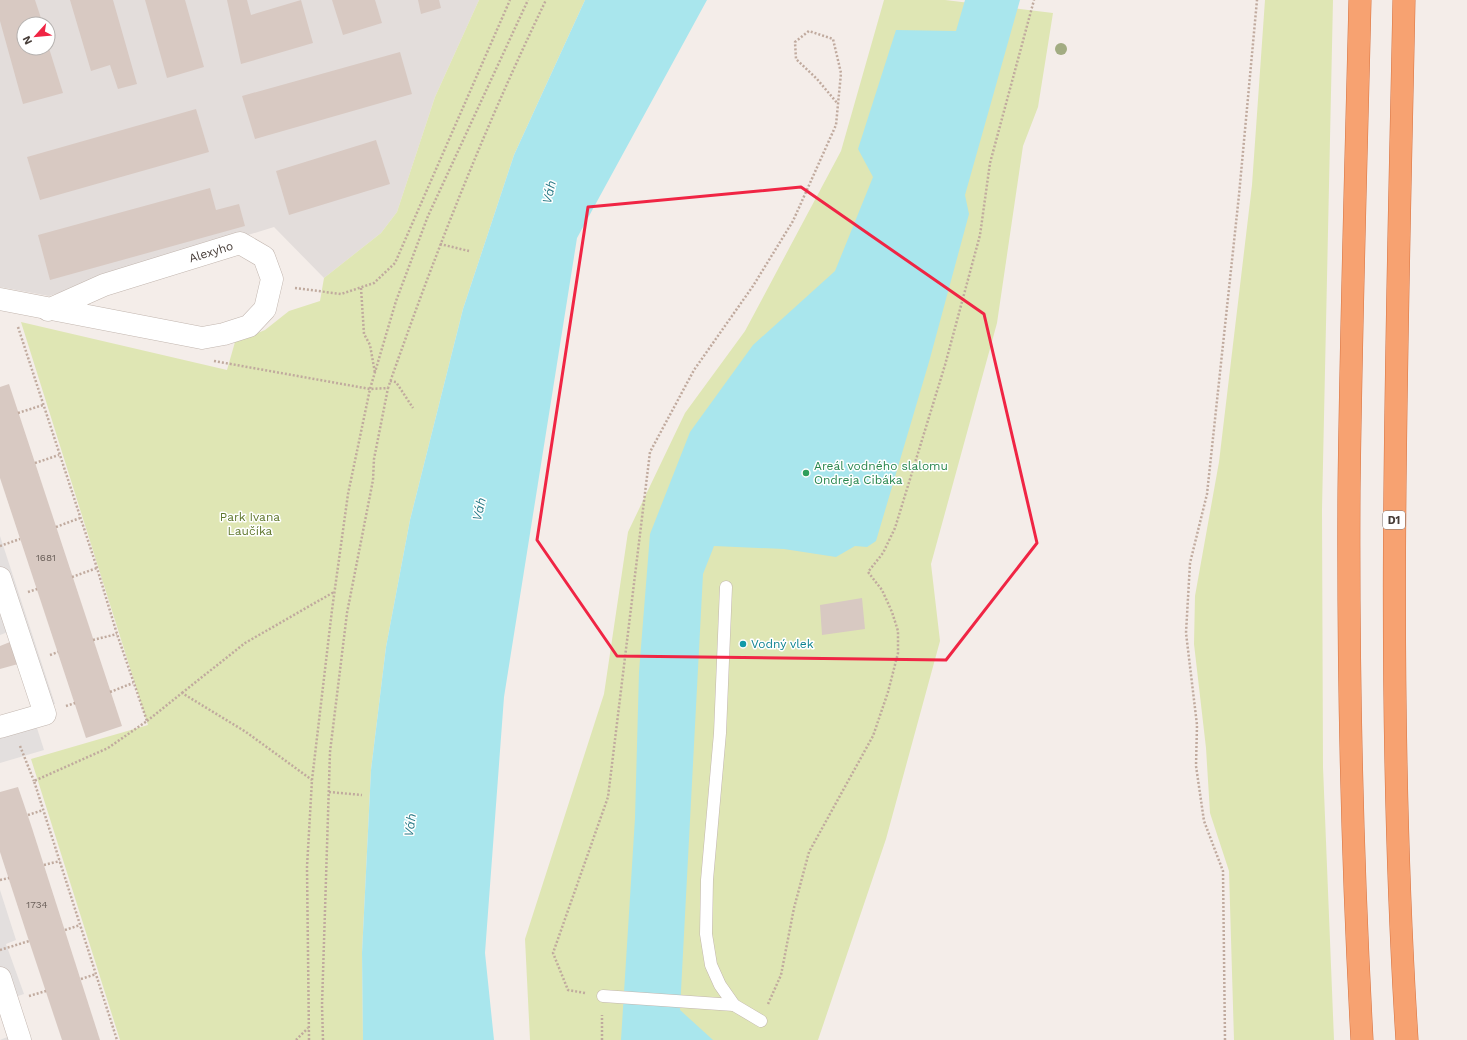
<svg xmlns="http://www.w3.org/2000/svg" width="1467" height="1040" font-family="'Work Sans',sans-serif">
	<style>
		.industrial { fill: #e3dddb; fill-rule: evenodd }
		.green { fill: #dfe6b4 }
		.parking { fill: #e3dfde }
		.water { fill: #a9e6ed }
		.building { fill: #d8c9c2 }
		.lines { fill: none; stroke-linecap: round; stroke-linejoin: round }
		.lane-casing { stroke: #c2b6af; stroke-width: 13 }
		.street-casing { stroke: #c2b6af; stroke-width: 23 }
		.highway-casing { stroke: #d67241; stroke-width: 23 }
		.path { stroke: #c0aa9e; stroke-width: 2.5; stroke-dasharray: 2 2; stroke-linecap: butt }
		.lane { stroke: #fff; stroke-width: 12 }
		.street { stroke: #fff; stroke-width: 22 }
		.highway { stroke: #f7a271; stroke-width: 22 }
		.tree { fill: #a2ac82 }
		.marked { fill: none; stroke: #f02544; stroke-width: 3; stroke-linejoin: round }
		.leisure-dot { fill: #2e9e5b; stroke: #fff; stroke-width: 1.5 }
		.culture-dot { fill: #0f9aa8; stroke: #fff; stroke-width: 1.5 }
		.labels { text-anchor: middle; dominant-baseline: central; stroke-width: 3; stroke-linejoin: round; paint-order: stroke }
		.number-label { font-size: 10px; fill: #6b605a }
		.shield { fill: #fff; stroke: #7e7774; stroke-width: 1 }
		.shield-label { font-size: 11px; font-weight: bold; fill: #473d38 }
		.street-label { font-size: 12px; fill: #473d38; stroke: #fff }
		.leisure-label { font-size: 12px; fill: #27864d; stroke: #fff; text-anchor: start }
		.park-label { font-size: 12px; fill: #5f772d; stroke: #fff }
		.culture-label { font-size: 12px; fill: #0d838f; stroke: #fff; text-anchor: start }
		.water-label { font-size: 13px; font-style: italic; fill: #2c7c88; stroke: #fff }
	</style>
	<rect width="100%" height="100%" fill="#f4ede9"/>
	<path class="industrial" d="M 0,0 L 479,0 L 435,97 L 397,212 L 381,233 L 324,278 L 274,227 L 49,296 L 0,287 ZM 24,24 L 48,24 L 48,48 L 24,48 Z"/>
	<g class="green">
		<path d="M 479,0 L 585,0 L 514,155 L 463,309 L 410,520 L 386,647 L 371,770 L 362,953 L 363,1040 L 120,1040 L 31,759 L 148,725 L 21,322 L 227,370 L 235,342 L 265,330 L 289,311 L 320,301 L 324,278 L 381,233 L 397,212 L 435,97 Z"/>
		<path d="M 884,0 L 945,0 L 1053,13 L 1038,107 L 1023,146 L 997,323 L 931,564 L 940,641 L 886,839 L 818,1040 L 530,1040 L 525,939 L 604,694 L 628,532 L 685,413 L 745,331 L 841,151 Z"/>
		<path d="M 1265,0 L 1333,0 L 1322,510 L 1323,767 L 1334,1040 L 1234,1040 L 1229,871 L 1210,813 L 1206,748 L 1194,644 L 1195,596 L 1219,462 L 1252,185 Z"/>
	</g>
	<g class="parking">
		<path d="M 0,536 L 55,704 L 34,710 L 8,632 L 0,635 Z"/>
		<path d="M 37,728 L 44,750 L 0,763 L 0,738 Z"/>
		<path d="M 0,890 L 16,940 L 6,944 L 24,994 L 15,997 L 29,1040 L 0,1040 L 12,1035 L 0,993 Z"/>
	</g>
	<g class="water">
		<path d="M 585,0 L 707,0 L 577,238 L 504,697 L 485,953 L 494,1040 L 363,1040 L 362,953 L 371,770 L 386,647 L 410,520 L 463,309 L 514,155 Z"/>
		<path d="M 965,0 L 1020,0 L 965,195 L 969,214 L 929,362 L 876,541 L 867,547 L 855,546 L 836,557 L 784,549 L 714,546 L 703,574 L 680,1010 L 713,1040 L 621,1040 L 635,818 L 639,672 L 650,534 L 690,432 L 753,345 L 835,271 L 873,177 L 858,149 L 896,30 L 956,31 Z"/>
	</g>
	<g class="building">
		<path d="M 0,0 L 35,0 L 43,24 L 24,24 L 24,48 L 48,48 L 48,45 L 63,93 L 23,104 L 0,21 Z"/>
		<path d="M 70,0 L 113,0 L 137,84 L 118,89 L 110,65 L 91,71 Z"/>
		<path d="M 145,0 L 185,0 L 204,67 L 167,78 Z"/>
		<path d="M 227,0 L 247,0 L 251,15 L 301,0 L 313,43 L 241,64 Z"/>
		<path d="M 332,0 L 375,0 L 382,23 L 343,35 Z"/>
		<path d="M 418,0 L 439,0 L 441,8 L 421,14 Z"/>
		<path d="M 400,52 L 412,94 L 255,139 L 242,96 Z"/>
		<path d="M 196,109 L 209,152 L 40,200 L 27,157 Z"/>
		<path d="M 376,140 L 390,184 L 289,215 L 276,171 Z"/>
		<path d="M 210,188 L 216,210 L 239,204 L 245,226 L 50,280 L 38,235 Z"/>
		<path d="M 9,384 L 122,726 L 86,738 L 0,478 L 0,387 Z"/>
		<path d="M 862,598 L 865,629 L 822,635 L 820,605 Z"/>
		<path d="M 10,642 L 18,664 L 0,669 L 0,646 Z"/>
		<path d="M 18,787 L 31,825 L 100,1040 L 62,1040 L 29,941 L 0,852 L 0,792 Z"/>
	</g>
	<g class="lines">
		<defs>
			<g id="lane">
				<path d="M 726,587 L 720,733 L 707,880 L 706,934 L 711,965 L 720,985 L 734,1005 L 761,1021"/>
				<path d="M 603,996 L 734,1005"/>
			</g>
			<g id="street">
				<path d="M 0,299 L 202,338 L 224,334 L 249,326 L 265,309 L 272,279 L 264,257 L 240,243 L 104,285 L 48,310"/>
				<path d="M 0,578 L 45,714 L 0,727"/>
				<path d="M 0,978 L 20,1040"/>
			</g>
			<g id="highway">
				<path d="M 1360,0 C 1356,164 1351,328 1349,491 C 1348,674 1352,857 1362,1040"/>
				<path d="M 1404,0 C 1397,347 1385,694 1407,1040"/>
			</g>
		</defs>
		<use href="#lane" class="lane-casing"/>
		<use href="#street" class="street-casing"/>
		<use href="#highway" class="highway-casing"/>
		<g class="path">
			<path d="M 440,244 L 469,251"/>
			<path d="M 295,288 L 341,294 L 374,283 L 395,263 L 510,0"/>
			<path d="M 361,288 L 364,334 L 370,345 L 375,373"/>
			<path d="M 18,327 L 97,568 L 117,634 L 147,721 L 108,748 L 34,781 L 117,1040"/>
			<path d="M 214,361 L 370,389 L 388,388 C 434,256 485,126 546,0"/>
			<path d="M 390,381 L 396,382 L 413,408"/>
			<path d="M 18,413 L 43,405"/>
			<path d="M 35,463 L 59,455"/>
			<path d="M 56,527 L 80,518"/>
			<path d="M 0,546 L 20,539"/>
			<path d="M 72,577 L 97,568"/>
			<path d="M 28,592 L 37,589"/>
			<path d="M 93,640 L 117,634"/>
			<path d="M 50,655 L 58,652"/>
			<path d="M 110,692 L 133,683"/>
			<path d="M 182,693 L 245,643 L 334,592"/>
			<path d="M 66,706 L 75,703"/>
			<path d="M 147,721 L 182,693 L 246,732 L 312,780"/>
			<path d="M 20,746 L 34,781"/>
			<path d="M 329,792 L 362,795"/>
			<path d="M 28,815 L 43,810"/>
			<path d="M 44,865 L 60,861"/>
			<path d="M 0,880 L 9,878"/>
			<path d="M 65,930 L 80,925"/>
			<path d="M 0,950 L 29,941"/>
			<path d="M 81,979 L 96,974"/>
			<path d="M 585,993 L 568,990 L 553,953 L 608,797 L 650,452 L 694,370 L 753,286 L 793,221 L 836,125 L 841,73 L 833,39 L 809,31 L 795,42 L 796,59 L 817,79 L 838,104"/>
			<path d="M 29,996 L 46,991"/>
			<path d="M 768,1004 L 781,975 L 794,908 L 809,852 L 873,736 L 888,692 L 898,653 L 898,631 L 892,612 L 882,590 L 868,572 L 883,553 L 895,528 L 945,365 L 980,235 L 990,163 L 1034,0"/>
			<path d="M 296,1040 L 308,1028"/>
			<path d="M 309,1040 L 307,867 L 312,780 L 332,610 L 348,494 L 370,389 L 396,301 L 428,216 L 528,0"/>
			<path d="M 323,1040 L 322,1005 L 330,752 L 347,613 L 373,480 L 374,459 L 388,388"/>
			<path d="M 602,1040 L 602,1015"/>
			<path d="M 1225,1040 L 1223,871 L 1204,821 L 1196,766 L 1197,725 L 1186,633 L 1190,563 L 1207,494 L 1239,195 L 1257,0"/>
		</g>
		<use href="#lane" class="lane"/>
		<use href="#street" class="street"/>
		<use href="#highway" class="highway"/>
	</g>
	<circle class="tree" cx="1061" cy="49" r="6"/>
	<path class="marked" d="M 801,187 L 984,314 L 1037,543 L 946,660 L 617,656 L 537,540 L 588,207 Z"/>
	<circle class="leisure-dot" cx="806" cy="473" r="4"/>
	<circle class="culture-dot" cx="743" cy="644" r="4"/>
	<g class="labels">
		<g class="number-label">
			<text x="46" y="557">1681</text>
			<text x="37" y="904">1734</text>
		</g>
		<rect class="shield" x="1383" y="511" width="22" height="18" rx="3"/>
		<g class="shield-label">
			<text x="1394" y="520">D1</text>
		</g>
		<g class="street-label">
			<text transform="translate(211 252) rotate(-17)">Alexyho</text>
		</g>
		<g class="leisure-label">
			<text x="814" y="466">Areál vodného slalomu<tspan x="814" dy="14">Ondreja Cibáka</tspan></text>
		</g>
		<g class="park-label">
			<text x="250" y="517">Park Ivana<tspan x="250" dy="14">Laučíka</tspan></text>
		</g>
		<g class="culture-label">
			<text x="751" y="644">Vodný vlek</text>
		</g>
		<g class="water-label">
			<text transform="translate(549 192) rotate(-77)">Váh</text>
			<text transform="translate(479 509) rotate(-77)">Váh</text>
			<text transform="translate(410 825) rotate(-82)">Váh</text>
		</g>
	</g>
	<g transform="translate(36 36) rotate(243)"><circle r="19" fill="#ffffff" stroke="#b5b1af"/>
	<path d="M0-3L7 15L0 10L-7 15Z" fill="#f02544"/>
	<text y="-6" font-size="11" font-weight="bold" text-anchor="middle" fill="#473d38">N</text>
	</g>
</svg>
